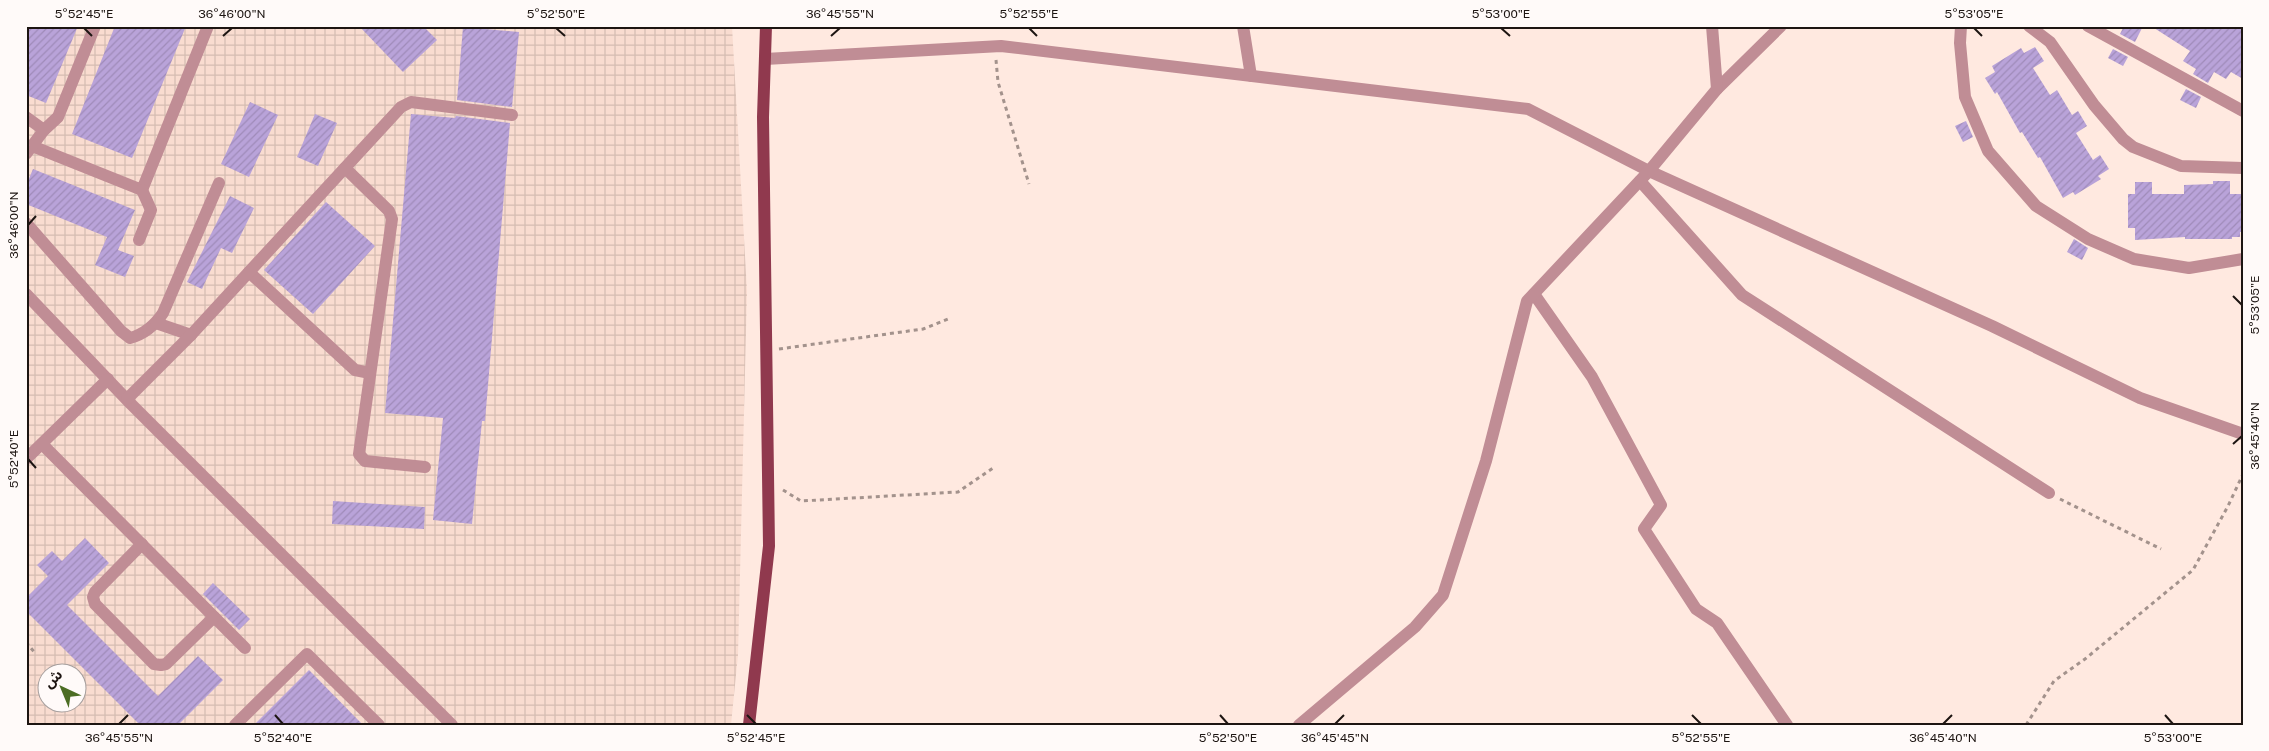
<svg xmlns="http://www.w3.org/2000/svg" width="2269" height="751" font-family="'Public Sans','Noto Sans Arabic',sans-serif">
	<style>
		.industrial { fill: url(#industrial-grid); fill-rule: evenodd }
		.building { fill: url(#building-hatch) }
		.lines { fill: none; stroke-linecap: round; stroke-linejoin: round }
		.path { stroke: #a3928c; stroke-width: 3; stroke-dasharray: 4 4; stroke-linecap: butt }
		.minor { stroke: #c08d95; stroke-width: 12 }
		.major { stroke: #90394e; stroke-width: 12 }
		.ticks { fill: none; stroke: #1d1512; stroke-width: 2 }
		.neatline { fill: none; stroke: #1d1512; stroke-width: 2 }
		.ticks-label { font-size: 12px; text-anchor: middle; fill: #1d1512 }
	</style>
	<defs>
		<pattern id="industrial-grid" width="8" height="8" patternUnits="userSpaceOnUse" patternTransform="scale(1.25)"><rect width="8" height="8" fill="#f9dcd0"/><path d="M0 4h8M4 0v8" fill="none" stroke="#d5bcb2"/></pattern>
		<pattern id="building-hatch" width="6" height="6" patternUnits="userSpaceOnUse" patternTransform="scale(1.25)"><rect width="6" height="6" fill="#b9a3d9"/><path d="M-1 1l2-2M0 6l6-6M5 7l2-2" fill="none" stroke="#9f8bb9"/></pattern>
	</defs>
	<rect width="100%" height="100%" fill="#ffe9e0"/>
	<path class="industrial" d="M 26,26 L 732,26 L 747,291 L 738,655 L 731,725 L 26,725 ZM 48,674 L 78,674 L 78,704 L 48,704 Z"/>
	<g class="building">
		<path d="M 26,26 L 78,26 L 46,103 L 26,95 Z"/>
		<path d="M 115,26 L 186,26 L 132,158 L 72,134 Z"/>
		<path d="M 359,26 L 423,26 L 437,40 L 403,72 Z"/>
		<path d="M 2124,26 L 2143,26 L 2135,42 L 2120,34 Z"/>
		<path d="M 2151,26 L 2243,26 L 2243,79 L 2231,72 L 2226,79 L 2214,72 L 2208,83 L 2193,74 L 2196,69 L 2183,61 L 2190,51 Z"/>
		<path d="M 463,27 L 519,32 L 512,107 L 457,100 Z"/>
		<path d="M 2035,47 L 2044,61 L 2033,68 L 2050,95 L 2057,90 L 2072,115 L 2078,111 L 2087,126 L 2076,133 L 2093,160 L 2100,155 L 2109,169 L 2098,176 L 2101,179 L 2075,195 L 2073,192 L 2063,198 L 2040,157 L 2038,158 L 2022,132 L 2020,133 L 1997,92 L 1995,94 L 1985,78 L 1995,72 L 1992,66 L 2021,48 L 2024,53 Z"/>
		<path d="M 2113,49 L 2128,57 L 2123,66 L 2108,58 Z"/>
		<path d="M 2186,89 L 2201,97 L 2196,108 L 2180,100 Z"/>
		<path d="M 250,102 L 278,115 L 249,177 L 221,164 Z"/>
		<path d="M 315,114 L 337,123 L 318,166 L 297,157 Z"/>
		<path d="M 411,114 L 455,118 L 456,116 L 510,123 L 485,421 L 482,421 L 472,524 L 433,520 L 443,418 L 385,413 Z"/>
		<path d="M 1966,121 L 1973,137 L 1963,142 L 1955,126 Z"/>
		<path d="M 33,169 L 135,210 L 118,250 L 134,256 L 125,277 L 95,265 L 107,237 L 26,204 L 26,186 Z"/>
		<path d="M 2213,181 L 2230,181 L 2230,194 L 2243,194 L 2243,232 L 2240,232 L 2240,237 L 2232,237 L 2232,239 L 2185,239 L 2185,237 L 2135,240 L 2135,228 L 2128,228 L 2128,194 L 2135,194 L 2135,182 L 2152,182 L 2152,194 L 2184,194 L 2184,185 L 2213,184 Z"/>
		<path d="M 230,196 L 254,208 L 232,253 L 221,248 L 202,289 L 187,282 Z"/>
		<path d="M 326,202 L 375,246 L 313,314 L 264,270 Z"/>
		<path d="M 2074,239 L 2088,248 L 2082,260 L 2067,252 Z"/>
		<path d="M 333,501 L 425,507 L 424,529 L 332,524 Z"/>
		<path d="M 85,538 L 109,563 L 67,605 L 158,696 L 198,656 L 223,680 L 178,725 L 140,725 L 26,611 L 26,598 L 48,576 L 37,565 L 52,551 L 62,561 Z"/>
		<path d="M 213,583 L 250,619 L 239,630 L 203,594 Z"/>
		<path d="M 309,670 L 363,725 L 254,725 Z"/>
	</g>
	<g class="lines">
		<g class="path">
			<path d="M 996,60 L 998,82 L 1029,184"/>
			<path d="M 779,349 L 923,329 L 948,319"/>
			<path d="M 783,490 L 801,501 L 958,492 L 993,468"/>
			<path d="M 2060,499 L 2161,549"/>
			<path d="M 26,642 L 35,653"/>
			<path d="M 2026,725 L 2054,681 L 2085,659 L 2193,570 L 2228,506 L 2243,474"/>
		</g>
		<g class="minor">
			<path d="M 1243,26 L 1251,76"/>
			<path d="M 1961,26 L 1960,43 L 1965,97 L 1988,151 L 2036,206 L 2088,239 L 2134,259 L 2189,268 L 2243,259"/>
			<path d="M 2029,26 L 2050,42 L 2094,105 L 2123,139 L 2133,147 L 2181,166 L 2243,168"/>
			<path d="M 2088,26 L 2243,111"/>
			<path d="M 765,59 L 1001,46 L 1528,109 L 1649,171 L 1992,326 L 2140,398 L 2243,434"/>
			<path d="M 1717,89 L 1781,26"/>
			<path d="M 26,117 L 44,130"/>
			<path d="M 32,146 L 142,190 L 208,26"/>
			<path d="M 26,154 L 44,130 L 58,117 L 95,26"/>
			<path d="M 345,168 L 389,211 L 392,219 L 359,454 L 365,461 L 425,467"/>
			<path d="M 1640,181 L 1742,295 L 2049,493"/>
			<path d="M 26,223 L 121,331 L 130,338 C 145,334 155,325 163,313 L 219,183"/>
			<path d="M 139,240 L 151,210 L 142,190"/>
			<path d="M 249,272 L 355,370 L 370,373"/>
			<path d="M 26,294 L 131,404 L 452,725"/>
			<path d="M 1534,294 L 1592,377 L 1661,505 L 1644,529 L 1696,609 L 1717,623 L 1787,725"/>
			<path d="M 156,323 L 191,335"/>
			<path d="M 127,399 L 191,335 L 401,107 L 411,102 L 512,115"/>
			<path d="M 42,444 L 245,648"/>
			<path d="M 26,459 L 108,379"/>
			<path d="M 142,544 L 95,592 L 93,597 L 95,604 L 154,664 L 161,665 L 166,664 L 214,617"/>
			<path d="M 235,725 L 307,654 L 379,725"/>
			<path d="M 1299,725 L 1415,627 L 1443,595 L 1486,461 L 1527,301 L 1649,171 L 1717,89 L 1712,26"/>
		</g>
		<path class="major" d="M 749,725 L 769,546 L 763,117 L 766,26"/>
	</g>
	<path class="ticks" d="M 84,28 L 92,36M 556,28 L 565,36M 1029,28 L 1037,36M 1501,28 L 1510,36M 1974,28 L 1982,36M 223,36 L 232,28M 831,36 L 840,28M 28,225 L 36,216M 2233,296 L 2242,305M 2233,444 L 2242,436M 28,459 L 36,468M 275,715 L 283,724M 747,715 L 756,724M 1220,715 L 1228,724M 1692,715 L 1701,724M 2165,715 L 2173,724M 119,724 L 128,715M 1335,724 L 1344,715M 1943,724 L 1952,715"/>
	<rect width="2269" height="751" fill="none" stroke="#fffaf9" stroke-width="55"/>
	<g transform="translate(62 688) rotate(316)"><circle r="24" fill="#fffaf9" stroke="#a59e9d"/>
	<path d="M0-4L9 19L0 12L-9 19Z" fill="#4c6d24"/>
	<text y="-8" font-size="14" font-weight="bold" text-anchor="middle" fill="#1d1512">ش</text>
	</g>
	<rect x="28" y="28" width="2214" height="696" class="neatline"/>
	<g class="ticks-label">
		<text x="84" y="18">5°52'45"E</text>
		<text x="232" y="18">36°46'00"N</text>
		<text x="556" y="18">5°52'50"E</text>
		<text x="840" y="18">36°45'55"N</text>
		<text x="1029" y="18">5°52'55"E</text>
		<text x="1501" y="18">5°53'00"E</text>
		<text x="1974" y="18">5°53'05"E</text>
		<text transform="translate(14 225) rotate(-90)" y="4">36°46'00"N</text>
		<text transform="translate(2255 305) rotate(-90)" y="4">5°53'05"E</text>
		<text transform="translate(2255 436) rotate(-90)" y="4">36°45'40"N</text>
		<text transform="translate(14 459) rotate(-90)" y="4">5°52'40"E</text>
		<text x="119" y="742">36°45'55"N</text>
		<text x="283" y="742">5°52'40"E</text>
		<text x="756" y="742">5°52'45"E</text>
		<text x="1228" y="742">5°52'50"E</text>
		<text x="1335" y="742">36°45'45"N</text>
		<text x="1701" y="742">5°52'55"E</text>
		<text x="1943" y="742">36°45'40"N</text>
		<text x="2173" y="742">5°53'00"E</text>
	</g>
</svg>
